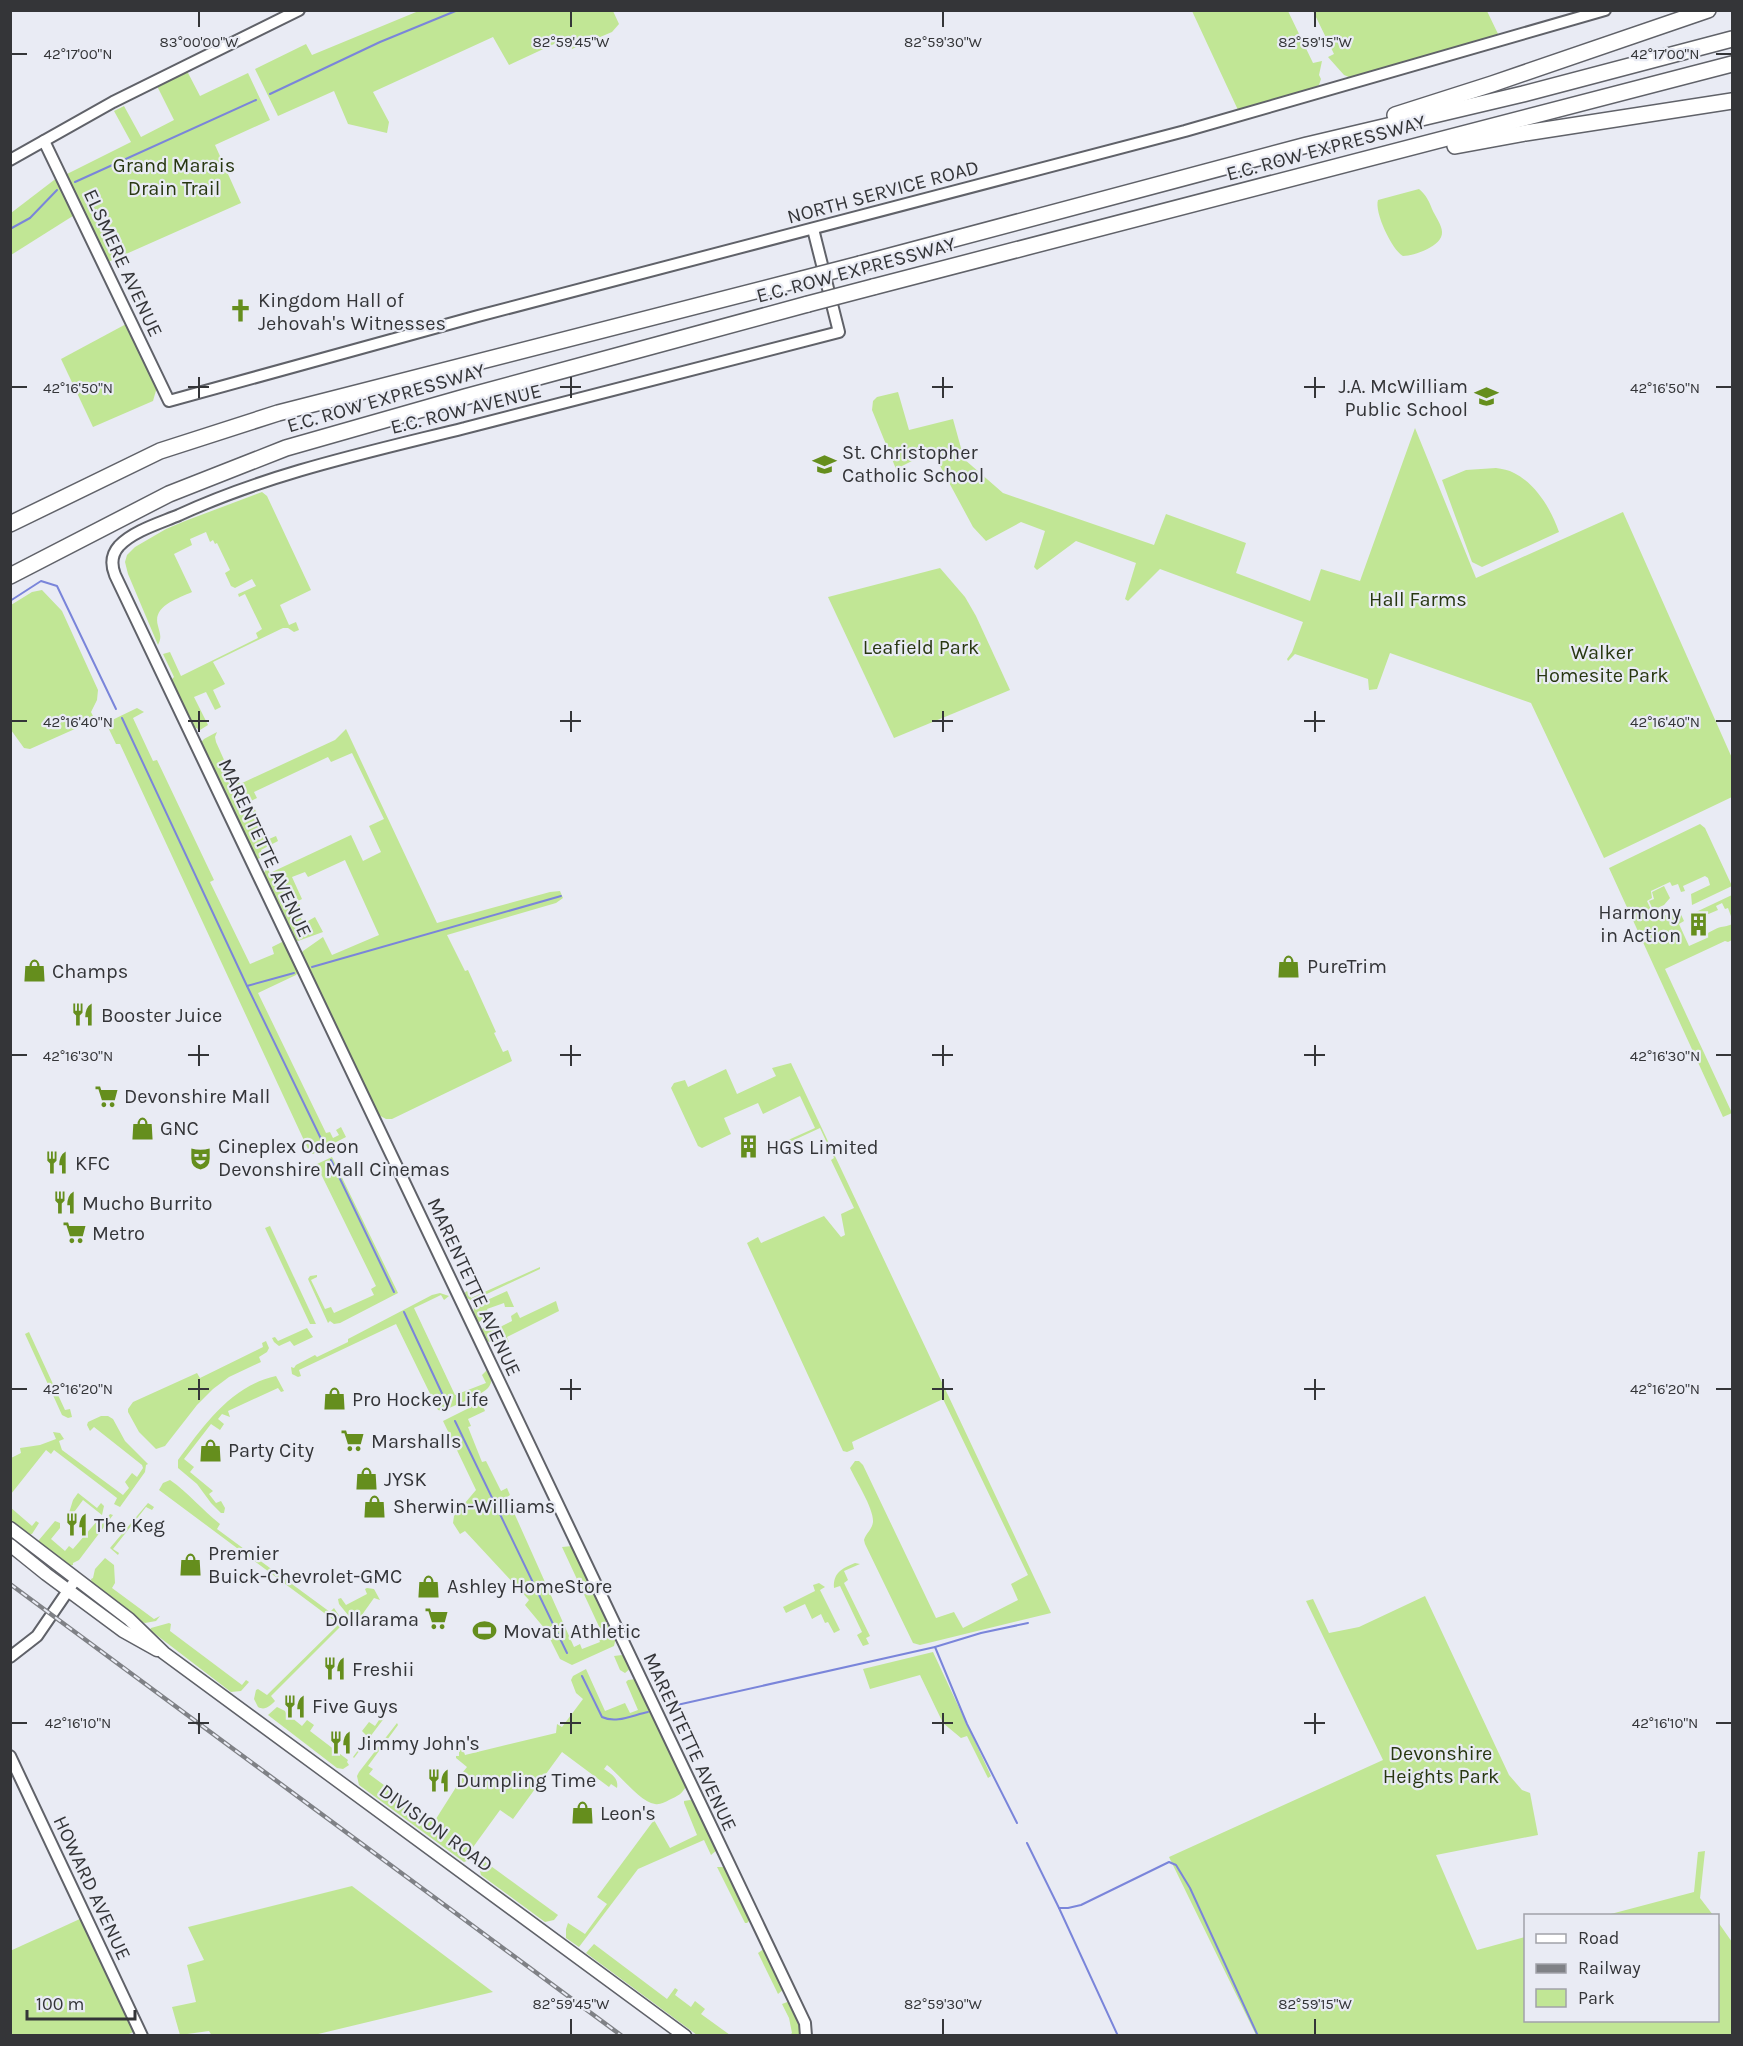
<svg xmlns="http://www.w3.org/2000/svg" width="1743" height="2046" font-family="Karla,sans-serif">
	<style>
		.green { fill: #c1e695 }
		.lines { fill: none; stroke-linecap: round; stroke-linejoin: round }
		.stream { stroke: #7a85da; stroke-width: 2 }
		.tertiary-casing { stroke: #606269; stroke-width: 14 }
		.secondary-casing { stroke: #606269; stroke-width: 15 }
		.motorway-casing { stroke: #606269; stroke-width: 18 }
		.tertiary { stroke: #fff; stroke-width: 10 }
		.secondary { stroke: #fff; stroke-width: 12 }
		.motorway { stroke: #fff; stroke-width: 15 }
		.rail-casing { stroke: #7f8186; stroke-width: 4.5 }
		.rail { stroke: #e9ebf4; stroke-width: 2; stroke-dasharray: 7; stroke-linecap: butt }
		.motorway-bridge-casing { stroke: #606269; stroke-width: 18; stroke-linecap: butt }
		.motorway-bridge { stroke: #fff; stroke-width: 15 }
		.ticks { fill: none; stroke: #343538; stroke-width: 2 }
		.labels { text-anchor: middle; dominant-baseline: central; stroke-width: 4.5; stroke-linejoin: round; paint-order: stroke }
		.street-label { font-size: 20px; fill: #343538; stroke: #e9ebf4 }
		.park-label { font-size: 20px; fill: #283711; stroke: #e9ebf4 }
		.poi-label { font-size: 20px; fill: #343538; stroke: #e9ebf4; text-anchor: start }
		.ticks-label { font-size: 15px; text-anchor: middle; fill: #343538; stroke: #e9ebf4; stroke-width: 4.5; stroke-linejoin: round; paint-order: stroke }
	</style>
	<rect width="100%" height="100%" fill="#e9ebf4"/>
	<g class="green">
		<path d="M 421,10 L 613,11 L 619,24 L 612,32 L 572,49 L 567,38 L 509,65 L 493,37 L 373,92 L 389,122 L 387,133 L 348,124 L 334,91 L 278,116 L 255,69 L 306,44 L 312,55 Z"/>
		<path d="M 1192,11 L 1288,11 L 1313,63 L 1322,61 L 1319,75 L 1321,79 L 1319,85 L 1312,89 L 1238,110 Z"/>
		<path d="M 1313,11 L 1487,11 L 1499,36 L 1351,78 L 1344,75 L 1328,57 L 1334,54 Z"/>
		<path d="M 187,71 L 200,96 L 248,73 L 270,120 L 215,145 L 241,203 L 108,262 L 67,174 L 131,142 L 114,111 L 124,106 L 141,137 L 174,120 L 157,86 Z"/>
		<path d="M 58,177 L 76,214 L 11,255 L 11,213 Z"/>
		<path d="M 1419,189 C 1426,195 1429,201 1432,209 C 1435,216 1442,225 1442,232 C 1443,246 1414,256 1403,256 C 1392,250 1374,212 1378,200 Z"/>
		<path d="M 128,323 L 157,387 L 153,401 L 93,427 L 61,359 Z"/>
		<path d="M 898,392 L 909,430 L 953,419 L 964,459 L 1003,493 L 1154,545 L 1166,514 L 1246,543 L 1236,573 L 1310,601 L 1321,569 L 1360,581 L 1415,428 L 1476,578 L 1623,512 L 1732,758 L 1732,797 L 1604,858 L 1531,703 L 1390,653 L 1377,689 L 1369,690 L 1368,679 L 1295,654 L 1288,661 L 1287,659 L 1292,652 L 1303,622 L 1160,569 L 1128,601 L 1125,599 L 1136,563 L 1076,541 L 1037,570 L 1034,567 L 1045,531 L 1021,522 L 986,541 L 973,527 L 932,451 L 896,469 L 872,410 L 873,401 L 877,397 Z"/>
		<path d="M 1496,468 C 1502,469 1509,470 1514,473 C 1536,484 1551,509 1559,532 L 1482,567 L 1472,562 L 1442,480 L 1466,470 Z"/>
		<path d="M 262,492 L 267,496 L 311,590 L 280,605 L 289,625 L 296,622 L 299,630 L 294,632 L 288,628 L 283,628 L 213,662 L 225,684 L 213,690 L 221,707 L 215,710 L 206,692 L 194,697 L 208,725 L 200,730 L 194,727 L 171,680 L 174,677 L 163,654 L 170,652 L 181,676 L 258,638 L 256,633 L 262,629 L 245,594 L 239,597 L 238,594 L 256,586 L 252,579 L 235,588 L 231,586 L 225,573 L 230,570 L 217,543 L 215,544 L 213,540 L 210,542 L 206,532 L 190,539 L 192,545 L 174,554 L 192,592 C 177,599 152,606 158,626 C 160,634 162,637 158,645 L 128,574 L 125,562 L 127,555 L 135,547 L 166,529 L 185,521 Z"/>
		<path d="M 940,568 L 965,597 L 976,616 L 1010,690 L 894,738 L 828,597 Z"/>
		<path d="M 42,590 L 62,611 L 98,690 L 97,700 L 91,712 L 95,720 L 30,749 L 24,748 L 11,730 L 11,605 L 32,592 Z"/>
		<path d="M 137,708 L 144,712 L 133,718 L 153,761 L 157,760 L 214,880 L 210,882 L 250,964 L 274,954 L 272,947 L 282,942 L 286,944 L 299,970 L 296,975 L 258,993 L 326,1133 L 330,1132 L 333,1138 L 339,1135 L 336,1130 L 341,1127 L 346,1137 L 313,1154 L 307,1154 L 305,1151 L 308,1149 L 120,744 L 116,744 L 106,723 Z"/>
		<path d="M 346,729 L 437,923 L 550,892 L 560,891 L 563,898 L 556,903 L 447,935 L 465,971 L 468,970 L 496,1032 L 494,1033 L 503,1052 L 508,1050 L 512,1061 L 392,1119 L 386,1119 L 375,1113 L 300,956 L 303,951 L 323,937 L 332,955 L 379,935 L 345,860 L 308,877 L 305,872 L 292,877 L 302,899 L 298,901 L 303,913 L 301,919 L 308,921 L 315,917 L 323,932 L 298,941 L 293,940 L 262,876 L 267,868 L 270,873 L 351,835 L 363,861 L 381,852 L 369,826 L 384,819 L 352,753 L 331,762 L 328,757 L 254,792 L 257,798 L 251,801 L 269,839 L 276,836 L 278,841 L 261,850 L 263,856 L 258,859 L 252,854 L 199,745 L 204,739 L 217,732 L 215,737 L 216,742 L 234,782 L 238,780 L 240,784 L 335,740 Z"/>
		<path d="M 1700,824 L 1705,828 L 1732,886 L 1692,905 L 1691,894 L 1710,885 L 1708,878 L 1705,876 L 1683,886 L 1685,891 L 1681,892 L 1678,884 L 1672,886 L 1670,882 L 1651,891 L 1652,898 L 1647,901 L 1655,918 L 1658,918 L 1679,910 L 1684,921 L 1679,924 L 1689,946 L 1707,938 L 1706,934 C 1710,932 1716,928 1721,927 C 1726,926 1728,926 1732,924 L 1732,940 L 1728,942 L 1725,941 L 1665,969 L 1732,1113 L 1723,1117 L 1609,868 Z"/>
		<path d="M 1664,886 L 1670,898 L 1664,905 L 1653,910 L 1649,901 L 1654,899 L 1652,892 Z"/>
		<path d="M 1732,895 L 1732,919 L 1728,908 L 1725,909 L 1722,903 L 1716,906 L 1718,910 L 1699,918 L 1696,912 Z"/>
		<path d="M 791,1063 L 1051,1613 L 920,1645 L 913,1643 L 865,1544 L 864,1540 C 866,1533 872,1530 873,1522 C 874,1509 856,1481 850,1468 L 855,1461 L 859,1461 L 863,1465 L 936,1618 L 954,1612 L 963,1628 L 1018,1600 L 1011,1584 L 1028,1575 L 943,1399 L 852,1442 L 854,1449 L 847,1452 L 843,1451 L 747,1243 L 758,1237 L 761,1243 L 824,1216 L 841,1237 L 845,1235 L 841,1214 L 854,1208 L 831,1160 L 834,1158 L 820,1128 L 779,1147 L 777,1145 L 815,1128 L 800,1096 L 763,1114 L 758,1103 L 724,1118 L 731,1134 L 702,1148 L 698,1146 L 671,1088 L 674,1083 L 685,1080 L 688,1087 L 726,1069 L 737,1094 L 776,1076 L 772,1068 Z"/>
		<path d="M 332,1157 L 398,1293 L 340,1323 L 334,1324 L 330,1321 L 328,1323 L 308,1279 L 310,1276 L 317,1275 L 317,1277 L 311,1280 L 325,1309 L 331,1307 L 334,1313 L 374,1295 L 371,1289 L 376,1286 L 320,1172 L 314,1174 L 313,1170 L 317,1164 Z"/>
		<path d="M 270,1226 L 316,1324 L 310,1324 L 265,1228 Z"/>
		<path d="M 540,1267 L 540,1269 L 472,1301 L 462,1295 L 467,1291 L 471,1298 Z"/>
		<path d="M 507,1291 L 514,1307 L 505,1307 L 504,1303 L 487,1309 L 490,1316 L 479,1322 L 473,1319 L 474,1306 Z"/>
		<path d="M 440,1293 L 449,1296 L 444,1300 L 441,1295 L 414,1308 L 455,1395 L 486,1383 L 482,1375 L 488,1369 C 492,1376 493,1382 488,1388 C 482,1395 453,1406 443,1411 L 438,1410 L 396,1324 L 299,1370 L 301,1376 L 298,1377 L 292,1374 L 291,1367 L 294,1368 L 296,1365 L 315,1355 L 317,1357 L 348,1342 L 348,1339 L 432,1295 Z"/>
		<path d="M 556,1301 L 559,1311 L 507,1337 L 509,1342 L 497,1344 L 483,1340 L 480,1334 L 483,1328 L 493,1324 L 496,1329 L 512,1321 L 511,1316 L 517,1312 L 520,1318 Z"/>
		<path d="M 307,1328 L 313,1337 L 294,1346 L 290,1341 L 279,1346 L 274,1342 L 272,1338 L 275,1337 L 278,1341 Z"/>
		<path d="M 29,1332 L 65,1410 L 70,1409 L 72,1417 L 68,1418 L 62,1415 L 25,1334 Z"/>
		<path d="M 266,1341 L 269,1348 L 267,1352 L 259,1357 L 261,1362 L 229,1377 L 213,1389 L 197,1405 L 165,1446 L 156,1449 L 139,1432 L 128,1412 L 128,1409 L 133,1402 L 197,1373 L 200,1378 L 263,1347 L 262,1343 Z"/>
		<path d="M 276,1376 L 284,1391 L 281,1392 L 278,1388 L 228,1411 L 230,1417 L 222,1414 L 218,1419 L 224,1424 L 220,1430 L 211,1424 L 184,1459 L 194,1467 L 190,1472 L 213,1491 L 209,1494 L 216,1503 L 221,1501 L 225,1508 L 224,1513 L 221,1513 L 211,1503 L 197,1484 L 178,1468 L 178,1460 C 205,1424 231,1386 276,1376 Z"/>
		<path d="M 481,1402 L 485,1411 L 468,1419 L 471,1426 L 468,1427 L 482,1462 L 486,1461 L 501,1491 L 507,1488 L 510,1495 L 507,1497 L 574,1647 L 580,1644 L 582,1649 L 600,1642 L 597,1635 L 602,1633 L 562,1547 L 572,1546 L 616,1637 L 614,1646 L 572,1665 L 560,1659 L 545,1629 L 525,1605 L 529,1600 L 465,1531 L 460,1534 L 453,1523 L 454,1516 L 476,1490 L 443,1421 Z"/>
		<path d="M 101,1416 L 108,1416 L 113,1419 L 125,1441 L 148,1464 L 146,1465 L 145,1472 L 120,1507 L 114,1504 L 117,1498 L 54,1450 L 51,1454 L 46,1450 L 11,1494 L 11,1458 L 21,1453 L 20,1448 L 40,1445 L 56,1439 L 53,1432 L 60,1433 L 64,1439 L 59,1441 L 62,1450 L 123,1495 L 129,1488 L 125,1482 L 132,1473 L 137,1477 L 143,1468 L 142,1465 L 94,1427 L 90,1431 L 87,1425 L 88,1422 Z"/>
		<path d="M 170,1480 C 189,1493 202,1510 220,1524 L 217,1529 L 330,1612 L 334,1608 L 344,1623 L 271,1696 L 275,1701 C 270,1706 265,1711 258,1707 L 254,1699 L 256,1690 L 258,1689 L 267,1695 L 339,1624 L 159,1490 L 163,1483 Z"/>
		<path d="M 78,1493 L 97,1508 L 101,1503 L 104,1506 L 102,1515 L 83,1500 L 72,1515 L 69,1513 L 73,1500 Z"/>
		<path d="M 148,1503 L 154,1507 L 152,1510 L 146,1507 L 113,1549 L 119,1553 L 118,1555 L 110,1548 Z"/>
		<path d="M 10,1507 L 32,1526 L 36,1521 L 39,1523 L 32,1534 L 26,1535 L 11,1523 Z"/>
		<path d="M 110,1514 L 113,1515 L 79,1560 L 73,1563 L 73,1565 L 67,1566 L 39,1545 L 39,1540 L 55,1521 L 60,1523 L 60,1528 L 51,1539 L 65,1551 L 69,1546 L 73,1549 L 98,1520 L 103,1524 Z"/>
		<path d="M 105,1558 L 114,1565 L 115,1583 L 112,1588 L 154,1619 L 160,1616 L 156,1621 L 145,1623 L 136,1620 L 92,1584 L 91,1579 L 93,1578 L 95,1569 Z"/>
		<path d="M 855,1563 L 860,1564 L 844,1571 L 848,1580 L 844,1583 L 870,1636 L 866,1638 L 869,1644 L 863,1646 L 857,1635 L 862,1632 L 840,1586 L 834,1588 C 833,1573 842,1568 855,1563 Z"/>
		<path d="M 819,1583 L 825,1587 L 820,1590 L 840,1630 L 834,1633 L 828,1622 L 825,1623 L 821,1614 L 812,1619 L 805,1604 L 786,1613 L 783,1607 L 815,1591 L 813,1585 Z"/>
		<path d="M 367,1588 L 374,1589 L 380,1600 L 374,1598 L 359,1619 L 362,1624 L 357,1626 L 339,1604 L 338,1599 L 341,1598 L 346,1605 L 367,1594 L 365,1589 Z"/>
		<path d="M 1425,1596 L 1509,1775 L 1522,1790 L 1530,1793 L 1538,1835 L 1436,1855 L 1477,1950 L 1525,1937 L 1526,2020 L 1718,2020 L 1718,1922 L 1732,1942 L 1732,2035 L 1256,2035 L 1169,1857 L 1383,1760 L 1306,1601 L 1313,1599 L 1329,1633 L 1359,1627 Z"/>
		<path d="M 169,1623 L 171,1624 L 170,1631 L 242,1685 L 246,1680 L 249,1682 L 241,1691 L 231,1692 L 150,1630 L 151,1628 Z"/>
		<path d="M 933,1652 L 991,1776 L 988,1778 L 967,1736 L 961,1738 L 943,1723 L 920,1675 L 870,1689 L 863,1669 Z"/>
		<path d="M 622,1655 L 626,1658 L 631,1668 L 625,1673 L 620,1670 L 614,1656 Z"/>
		<path d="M 586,1669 L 605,1711 L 625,1703 L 630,1713 L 638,1710 L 626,1682 L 628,1680 L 636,1679 L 687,1785 C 682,1794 678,1796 669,1800 C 665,1802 660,1805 655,1804 C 640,1802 619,1774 607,1765 L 604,1769 C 611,1774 619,1778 617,1788 L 611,1784 L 609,1787 L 562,1752 L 513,1819 L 500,1810 L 471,1850 L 475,1854 L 472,1859 L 464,1862 L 359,1785 L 357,1776 L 359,1772 L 397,1723 L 398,1725 L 368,1766 L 373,1769 L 369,1774 L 434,1822 L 465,1773 L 463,1772 L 467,1767 L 456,1758 L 456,1756 L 459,1756 L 459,1750 L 463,1749 L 465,1755 L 556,1733 L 557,1724 L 562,1727 L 583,1699 L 576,1693 L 571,1680 L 573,1676 Z"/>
		<path d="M 277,1707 L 285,1711 L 286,1713 L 302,1726 L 307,1720 L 314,1725 L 310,1731 L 348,1760 L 347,1762 L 349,1765 L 343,1769 L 337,1768 L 268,1715 Z"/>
		<path d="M 383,1714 L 385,1715 L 385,1717 L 354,1758 L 353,1757 L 368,1737 L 362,1731 L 369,1722 L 375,1726 Z"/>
		<path d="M 690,1800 L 695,1801 L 718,1849 L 711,1855 L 704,1840 L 638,1869 L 579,1947 L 566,1938 L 566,1929 L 568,1923 L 585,1934 L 607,1904 L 597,1897 L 654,1820 L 670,1848 L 697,1835 L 684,1803 L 684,1801 Z"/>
		<path d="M 1705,1851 L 1700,1898 L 1713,1915 L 1607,1915 L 1694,1892 L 1698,1852 Z"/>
		<path d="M 484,1861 L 558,1915 L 554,1920 L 545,1922 L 481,1875 L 479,1867 Z"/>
		<path d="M 717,1867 L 726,1867 L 751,1919 L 747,1923 L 745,1923 Z"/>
		<path d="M 352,1886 L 493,1992 L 314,2035 L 212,2036 L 209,2031 L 180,2035 L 172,2007 L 196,2002 L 187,1965 L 204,1960 L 188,1927 Z"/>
		<path d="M 82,1918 L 135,2031 L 125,2036 L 11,2035 L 10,1951 Z"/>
		<path d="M 594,1944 L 667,1999 L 675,1988 L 678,1990 L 675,1995 L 691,2007 L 695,2001 L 705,2009 L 701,2014 L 730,2035 L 697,2035 L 586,1953 Z"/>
		<path d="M 765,1948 L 784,1989 L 778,1994 L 758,1953 Z"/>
		<path d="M 790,2001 L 801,2026 L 799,2035 L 790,2035 L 792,2033 L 789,2018 L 782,2004 Z"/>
	</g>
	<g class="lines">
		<g class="stream">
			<path d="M 270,94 L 380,42 L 458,10"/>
			<path d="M 75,182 L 256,100"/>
			<path d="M 10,229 L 30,218 L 57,190"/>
			<path d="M 10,601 L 41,581 L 57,586 L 116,709"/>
			<path d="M 122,718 L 247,986 L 325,1147"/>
			<path d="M 312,967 L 561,896"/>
			<path d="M 247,986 L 294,973"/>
			<path d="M 331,1160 L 394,1292"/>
			<path d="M 404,1312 L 446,1402"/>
			<path d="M 455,1421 L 567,1653"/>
			<path d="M 935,1647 L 967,1724 L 1017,1823"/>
			<path d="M 582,1676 L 602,1717 C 616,1724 633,1715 648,1712"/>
			<path d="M 668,1707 L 935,1647 L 981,1633 L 1028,1623"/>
			<path d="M 1027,1843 L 1059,1908 L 1068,1908 L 1081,1905 L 1169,1862 L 1176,1865 L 1190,1888 L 1258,2036"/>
			<path d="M 1059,1908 L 1118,2036"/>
		</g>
		<defs>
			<g id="tertiary">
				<path d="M 44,141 L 169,401 L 478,316 L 1185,131 L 1605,10"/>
				<path d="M 10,160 L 113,102 L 299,10"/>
				<path d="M 10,1657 L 37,1636 L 76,1579"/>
				<path d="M 10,1756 L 142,2036"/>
				<path d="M 806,2036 L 805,2023 L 115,575 C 111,565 111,555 119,546 C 133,531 160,523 179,515 C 270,473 369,452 465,428 C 590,396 715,364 839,332 L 813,229"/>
			</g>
			<g id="secondary">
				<path d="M 10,1528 L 129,1619 L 164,1653 L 685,2036"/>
				<path d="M 10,1545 L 46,1574 L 123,1631 L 157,1650"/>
			</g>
			<g id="motorway">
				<path d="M 1395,115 L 1492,84 L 1708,10"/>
				<path d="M 1455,146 L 1525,133 L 1732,101"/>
				<path d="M 860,264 L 1307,145 L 1523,94 L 1732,39"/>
				<path d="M 873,287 L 1732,64"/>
				<path d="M 10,524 L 160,451 L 278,413 L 802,279"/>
				<path d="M 10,576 L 169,494 L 286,448 L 465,397 L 808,304"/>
			</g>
		</defs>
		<use href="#tertiary" class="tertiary-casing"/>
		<use href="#secondary" class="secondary-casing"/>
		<use href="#motorway" class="motorway-casing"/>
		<use href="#tertiary" class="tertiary"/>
		<use href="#secondary" class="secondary"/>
		<use href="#motorway" class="motorway"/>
		<defs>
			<path id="rail" d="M 10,1584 L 622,2036"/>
		</defs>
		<use href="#rail" class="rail-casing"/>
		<use href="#rail" class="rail"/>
		<defs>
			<g id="motorway-bridge">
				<path d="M 802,279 L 860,264"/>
				<path d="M 808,304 L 873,287"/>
			</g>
		</defs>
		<use href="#motorway-bridge" class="motorway-bridge-casing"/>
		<use href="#motorway-bridge" class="motorway-bridge"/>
	</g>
	<path class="ticks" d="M 199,12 L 199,27M 571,12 L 571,27M 943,12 L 943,27M 1315,12 L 1315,27M 12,54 L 27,54M 1716,54 L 1731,54M 199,377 L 199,398M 571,377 L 571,398M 943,377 L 943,398M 1315,377 L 1315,398M 12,387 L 27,387M 188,387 L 209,387M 560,387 L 581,387M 932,387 L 953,387M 1304,387 L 1325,387M 1716,387 L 1731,387M 199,711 L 199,732M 571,711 L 571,732M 943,711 L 943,732M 1315,711 L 1315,732M 12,721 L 27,721M 188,721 L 209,721M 560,721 L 581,721M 932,721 L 953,721M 1304,721 L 1325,721M 1716,721 L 1731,721M 199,1045 L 199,1066M 571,1045 L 571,1066M 943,1045 L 943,1066M 1315,1045 L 1315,1066M 12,1055 L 27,1055M 188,1055 L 209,1055M 560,1055 L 581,1055M 932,1055 L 953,1055M 1304,1055 L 1325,1055M 1716,1055 L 1731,1055M 199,1379 L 199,1400M 571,1379 L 571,1400M 943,1379 L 943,1400M 1315,1379 L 1315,1400M 12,1389 L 27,1389M 188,1389 L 209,1389M 560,1389 L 581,1389M 932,1389 L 953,1389M 1304,1389 L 1325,1389M 1716,1389 L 1731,1389M 199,1713 L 199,1734M 571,1713 L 571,1734M 943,1713 L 943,1734M 1315,1713 L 1315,1734M 12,1723 L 27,1723M 188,1723 L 209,1723M 560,1723 L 581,1723M 932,1723 L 953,1723M 1304,1723 L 1325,1723M 1716,1723 L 1731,1723M 571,2019 L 571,2034M 943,2019 L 943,2034M 1315,2019 L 1315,2034"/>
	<defs>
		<symbol id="church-bare" viewBox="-9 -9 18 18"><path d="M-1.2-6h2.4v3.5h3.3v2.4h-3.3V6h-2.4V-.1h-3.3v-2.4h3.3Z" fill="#658e1d" stroke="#e9ebf4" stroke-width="2.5" paint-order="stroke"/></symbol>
		<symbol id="school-bare" viewBox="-9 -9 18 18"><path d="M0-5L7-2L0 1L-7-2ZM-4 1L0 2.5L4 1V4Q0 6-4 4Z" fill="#658e1d" stroke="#e9ebf4" stroke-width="2.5" paint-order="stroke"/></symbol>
		<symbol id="building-bare" viewBox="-9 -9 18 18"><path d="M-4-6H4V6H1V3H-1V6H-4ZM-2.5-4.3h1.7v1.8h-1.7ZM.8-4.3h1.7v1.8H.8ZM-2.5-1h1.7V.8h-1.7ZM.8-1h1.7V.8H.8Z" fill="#658e1d" stroke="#e9ebf4" stroke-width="2.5" paint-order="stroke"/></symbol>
		<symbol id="shop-bare" viewBox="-9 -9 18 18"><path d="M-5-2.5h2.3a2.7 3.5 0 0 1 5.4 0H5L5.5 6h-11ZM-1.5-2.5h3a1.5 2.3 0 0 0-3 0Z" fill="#658e1d" stroke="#e9ebf4" stroke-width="2.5" paint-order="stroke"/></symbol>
		<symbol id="restaurant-bare" viewBox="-9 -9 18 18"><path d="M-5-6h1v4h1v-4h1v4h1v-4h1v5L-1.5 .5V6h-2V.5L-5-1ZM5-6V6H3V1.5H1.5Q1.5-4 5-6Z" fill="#658e1d" stroke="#e9ebf4" stroke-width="2.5" paint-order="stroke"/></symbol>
		<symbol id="supermarket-bare" viewBox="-9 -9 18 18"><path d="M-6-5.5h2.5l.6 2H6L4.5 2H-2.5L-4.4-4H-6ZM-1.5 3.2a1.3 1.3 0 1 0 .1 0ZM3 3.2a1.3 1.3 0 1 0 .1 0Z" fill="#658e1d" stroke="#e9ebf4" stroke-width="2.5" paint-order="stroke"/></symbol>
		<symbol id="theatre-bare" viewBox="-9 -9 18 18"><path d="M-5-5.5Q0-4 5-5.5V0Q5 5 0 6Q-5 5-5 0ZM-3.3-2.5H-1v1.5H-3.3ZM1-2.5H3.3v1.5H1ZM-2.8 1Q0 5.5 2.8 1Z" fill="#658e1d" stroke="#e9ebf4" stroke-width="2.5" paint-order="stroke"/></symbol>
		<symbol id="stadium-bare" viewBox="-9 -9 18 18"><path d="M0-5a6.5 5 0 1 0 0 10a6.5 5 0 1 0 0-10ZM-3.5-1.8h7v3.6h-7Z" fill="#658e1d" stroke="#e9ebf4" stroke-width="2.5" paint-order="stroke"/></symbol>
	</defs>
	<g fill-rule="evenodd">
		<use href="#church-bare" x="224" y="294" width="33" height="33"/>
		<use href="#school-bare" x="1470" y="380" width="33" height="33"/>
		<use href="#school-bare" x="808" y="448" width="33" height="33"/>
		<use href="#building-bare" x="1682" y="908" width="33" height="33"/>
		<use href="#shop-bare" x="1272" y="950" width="33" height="33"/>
		<use href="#shop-bare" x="18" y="954" width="33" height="33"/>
		<use href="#restaurant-bare" x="66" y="998" width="33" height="33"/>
		<use href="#supermarket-bare" x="90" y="1080" width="33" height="33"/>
		<use href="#shop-bare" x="126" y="1112" width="33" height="33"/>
		<use href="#building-bare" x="732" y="1130" width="33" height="33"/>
		<use href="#theatre-bare" x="184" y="1142" width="33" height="33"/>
		<use href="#restaurant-bare" x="40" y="1146" width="33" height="33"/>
		<use href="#restaurant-bare" x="48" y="1186" width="33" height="33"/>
		<use href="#supermarket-bare" x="58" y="1216" width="33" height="33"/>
		<use href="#shop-bare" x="318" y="1382" width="33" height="33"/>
		<use href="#supermarket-bare" x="336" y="1424" width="33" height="33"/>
		<use href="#shop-bare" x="194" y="1434" width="33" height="33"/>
		<use href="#shop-bare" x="350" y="1462" width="33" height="33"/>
		<use href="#shop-bare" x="358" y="1490" width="33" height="33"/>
		<use href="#restaurant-bare" x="60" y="1508" width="33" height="33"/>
		<use href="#shop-bare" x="174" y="1548" width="33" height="33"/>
		<use href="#shop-bare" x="412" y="1570" width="33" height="33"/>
		<use href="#supermarket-bare" x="420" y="1602" width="33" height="33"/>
		<use href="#stadium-bare" x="468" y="1614" width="33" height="33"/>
		<use href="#restaurant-bare" x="318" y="1652" width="33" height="33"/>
		<use href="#restaurant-bare" x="278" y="1690" width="33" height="33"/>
		<use href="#restaurant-bare" x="324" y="1726" width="33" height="33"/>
		<use href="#restaurant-bare" x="422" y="1764" width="33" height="33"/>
		<use href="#shop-bare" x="566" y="1796" width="33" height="33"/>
	</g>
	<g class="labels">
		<g class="street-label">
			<text transform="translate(1326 148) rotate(-15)">E.C. ROW EXPRESSWAY</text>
			<text transform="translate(883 192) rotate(-15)">NORTH SERVICE ROAD</text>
			<text transform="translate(123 263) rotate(65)">ELSMERE AVENUE</text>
			<text transform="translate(856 270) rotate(-15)">E.C. ROW EXPRESSWAY</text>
			<text transform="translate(386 398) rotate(-16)">E.C. ROW EXPRESSWAY</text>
			<text transform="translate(466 409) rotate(-14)">E.C. ROW AVENUE</text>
			<text transform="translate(265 848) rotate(65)">MARENTETTE AVENUE</text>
			<text transform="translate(474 1287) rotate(65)">MARENTETTE AVENUE</text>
			<text transform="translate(690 1742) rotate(65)">MARENTETTE AVENUE</text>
			<text transform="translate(436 1828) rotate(36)">DIVISION ROAD</text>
			<text transform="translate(92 1888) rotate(65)">HOWARD AVENUE</text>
		</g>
		<g class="park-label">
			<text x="174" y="165">Grand Marais<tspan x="174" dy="23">Drain Trail</tspan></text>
			<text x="1418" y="599">Hall Farms</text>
			<text x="921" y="647">Leafield Park</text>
			<text x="1602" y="652">Walker<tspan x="1602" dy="23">Homesite Park</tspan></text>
			<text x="1441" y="1753">Devonshire<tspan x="1441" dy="23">Heights Park</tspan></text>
		</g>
		<g class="poi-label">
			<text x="258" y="300">Kingdom Hall of<tspan x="258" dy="23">Jehovah's Witnesses</tspan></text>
			<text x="1468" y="386" text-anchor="end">J.A. McWilliam<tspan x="1468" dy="23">Public School</tspan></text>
			<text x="842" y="452">St. Christopher<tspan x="842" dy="23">Catholic School</tspan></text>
			<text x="1681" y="912" text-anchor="end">Harmony<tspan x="1681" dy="23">in Action</tspan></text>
			<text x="1307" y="966">PureTrim</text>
			<text x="52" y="971">Champs</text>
			<text x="101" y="1015">Booster Juice</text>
			<text x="124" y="1096">Devonshire Mall</text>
			<text x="160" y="1128">GNC</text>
			<text x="218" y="1146">Cineplex Odeon<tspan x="218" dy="23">Devonshire Mall Cinemas</tspan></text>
			<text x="766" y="1147">HGS Limited</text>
			<text x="75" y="1163">KFC</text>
			<text x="82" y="1203">Mucho Burrito</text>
			<text x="92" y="1233">Metro</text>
			<text x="352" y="1399">Pro Hockey Life</text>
			<text x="371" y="1441">Marshalls</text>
			<text x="228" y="1450">Party City</text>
			<text x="384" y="1479">JYSK</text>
			<text x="393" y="1506">Sherwin-Williams</text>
			<text x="94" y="1525">The Keg</text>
			<text x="208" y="1553">Premier<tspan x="208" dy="23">Buick-Chevrolet-GMC</tspan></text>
			<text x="447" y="1586">Ashley HomeStore</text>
			<text x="419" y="1619" text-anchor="end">Dollarama</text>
			<text x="503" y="1631">Movati Athletic</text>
			<text x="352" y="1669">Freshii</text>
			<text x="312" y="1706">Five Guys</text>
			<text x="358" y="1743">Jimmy John's</text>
			<text x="456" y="1780">Dumpling Time</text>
			<text x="600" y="1813">Leon's</text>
		</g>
	</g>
	<g class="ticks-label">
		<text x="199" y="47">83°00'00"W</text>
		<text x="571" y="47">82°59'45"W</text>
		<text x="943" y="47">82°59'30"W</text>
		<text x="1315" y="47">82°59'15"W</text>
		<text x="78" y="59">42°17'00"N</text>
		<text x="1665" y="59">42°17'00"N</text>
		<text x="78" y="393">42°16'50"N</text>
		<text x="1665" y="393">42°16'50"N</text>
		<text x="78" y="727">42°16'40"N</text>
		<text x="1665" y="727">42°16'40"N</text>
		<text x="78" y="1061">42°16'30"N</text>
		<text x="1665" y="1061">42°16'30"N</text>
		<text x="78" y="1394">42°16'20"N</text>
		<text x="1665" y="1394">42°16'20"N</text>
		<text x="78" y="1728">42°16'10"N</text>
		<text x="1665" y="1728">42°16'10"N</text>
		<text x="571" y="2009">82°59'45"W</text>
		<text x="943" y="2009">82°59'30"W</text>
		<text x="1315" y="2009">82°59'15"W</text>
	</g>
	<rect width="1743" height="2046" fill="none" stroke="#343538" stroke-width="24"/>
	<rect x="1524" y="1914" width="195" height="108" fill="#e9ebf4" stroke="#a1a2a9" stroke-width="1.5"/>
	<rect x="1536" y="1934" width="30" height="9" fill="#ffffff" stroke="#a1a2a9" stroke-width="1.5"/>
	<text x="1578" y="1944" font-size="18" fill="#343538">Road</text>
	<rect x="1536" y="1964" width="30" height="9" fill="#7f8186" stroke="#a1a2a9" stroke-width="1.5"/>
	<text x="1578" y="1974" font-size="18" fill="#343538">Railway</text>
	<rect x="1536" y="1989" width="30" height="18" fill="#c1e695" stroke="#a1a2a9" stroke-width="1.5"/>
	<text x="1578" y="2004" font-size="18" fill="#343538">Park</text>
	<path d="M27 2010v9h108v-9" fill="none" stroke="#343538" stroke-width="3"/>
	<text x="36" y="2010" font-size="18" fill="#343538" stroke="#e9ebf4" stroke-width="4.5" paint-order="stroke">100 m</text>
</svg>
